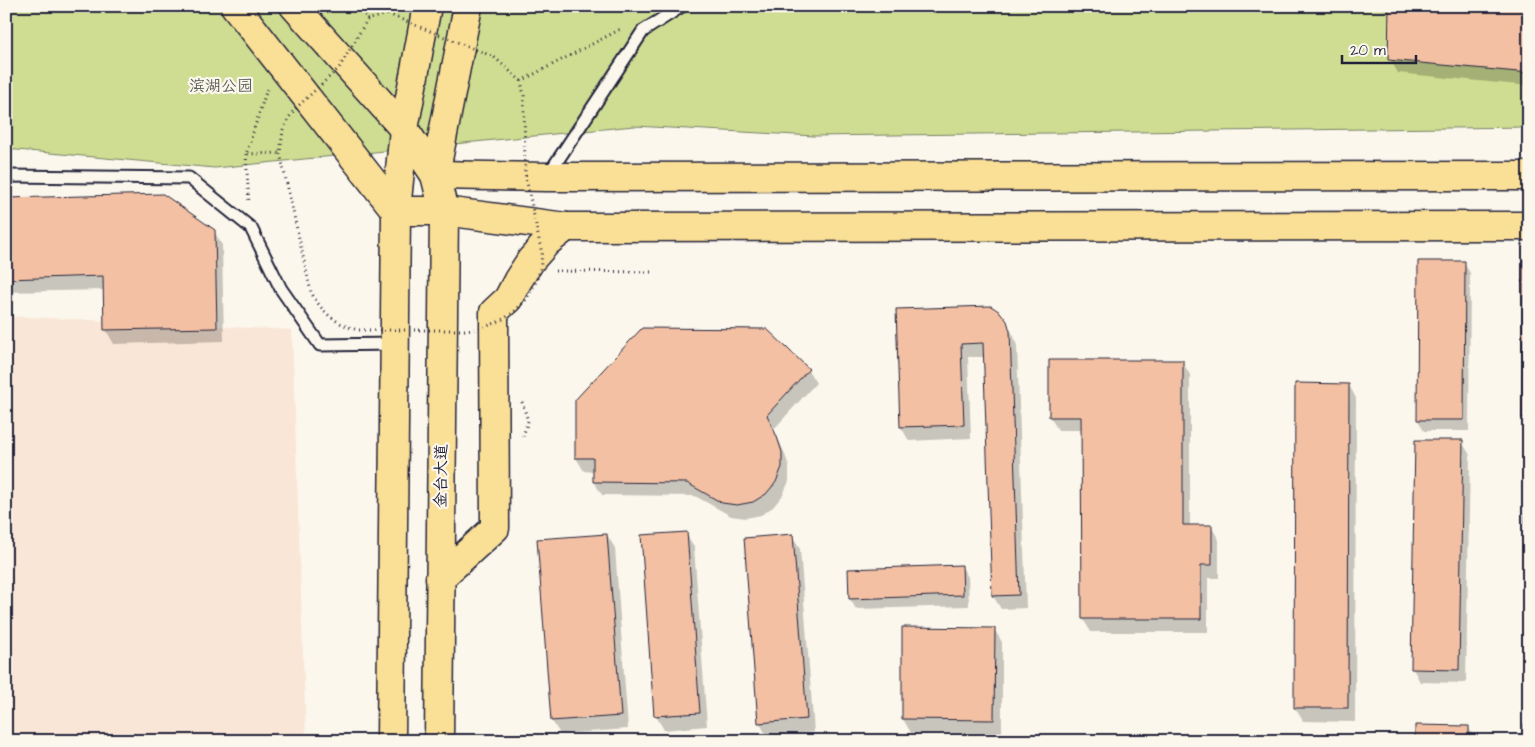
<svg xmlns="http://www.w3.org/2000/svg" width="1535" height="747" font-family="'Architects Daughter','LXGW WenKai TC',sans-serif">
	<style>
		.built { fill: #f9e6d6 }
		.green { fill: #cedd91; stroke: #788066 }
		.shadow { fill: #0003 }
		.building { fill: #f3c0a3; stroke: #22223b }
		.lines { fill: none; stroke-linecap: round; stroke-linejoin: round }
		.lane-casing { stroke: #22223b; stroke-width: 15 }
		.primary-casing { stroke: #22223b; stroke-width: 31 }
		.path { stroke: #22223b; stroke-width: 3; stroke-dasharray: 1 4; stroke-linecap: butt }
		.lane { stroke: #fbf7ec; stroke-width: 11 }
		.primary { stroke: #fadf96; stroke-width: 28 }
		.path-bridge { stroke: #22223b; stroke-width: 3; stroke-dasharray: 1 4; stroke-linecap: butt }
		.labels { text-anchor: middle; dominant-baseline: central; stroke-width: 4.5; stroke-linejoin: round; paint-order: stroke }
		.park-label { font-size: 16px; fill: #565a55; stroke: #fbf7ec }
		.street-label { font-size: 16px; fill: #22223b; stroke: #fbf7ec }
	</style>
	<rect width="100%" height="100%" fill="#fbf7ec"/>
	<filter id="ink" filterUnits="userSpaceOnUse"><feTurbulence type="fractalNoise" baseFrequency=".02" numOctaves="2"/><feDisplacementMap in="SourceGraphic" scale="10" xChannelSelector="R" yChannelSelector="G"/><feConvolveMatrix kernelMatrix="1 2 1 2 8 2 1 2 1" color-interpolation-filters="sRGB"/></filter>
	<g filter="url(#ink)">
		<path class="built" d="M 6,316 L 292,330 L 306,741 L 6,741 Z"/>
		<path class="green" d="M 6,6 L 1529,6 L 1529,127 L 814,136 L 634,126 L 215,168 L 6,149 Z"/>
		<g class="shadow">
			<path d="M 1374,6 L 1529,6 L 1529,86 L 1398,73 L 1390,59 L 1390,12 Z"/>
			<path d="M 6,199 L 214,231 L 222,245 L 224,341 L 114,344 L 106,330 L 105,290 L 6,292 Z"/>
			<path d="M 1419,262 L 1464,263 L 1470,273 L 1469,431 L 1424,431 L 1418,420 Z"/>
			<path d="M 1524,262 L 1529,262 L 1529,427 L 1523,418 Z"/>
			<path d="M 897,310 L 1005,321 L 1014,336 L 1017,346 L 1026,608 L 1001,609 L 993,596 L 985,357 L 968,357 L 971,438 L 909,441 L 901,427 Z"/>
			<path d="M 766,330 L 808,370 L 816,383 L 774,429 L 784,452 L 789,466 L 789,481 L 783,495 L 773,507 L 761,515 L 746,518 L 731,516 L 695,496 L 602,495 L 594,482 L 594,472 L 584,471 L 576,458 Z"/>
			<path d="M 1182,361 L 1190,375 L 1190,526 L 1211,526 L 1219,540 L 1219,578 L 1208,578 L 1208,632 L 1091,632 L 1083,619 L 1083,430 L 1058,430 L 1050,417 Z"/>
			<path d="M 1349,385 L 1356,398 L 1355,722 L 1303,721 L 1295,708 Z"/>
			<path d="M 1529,439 L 1529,678 L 1524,670 Z"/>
			<path d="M 1462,442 L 1470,455 L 1466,683 L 1420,682 L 1413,669 Z"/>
			<path d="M 686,533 L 694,547 L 707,726 L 664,730 L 656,716 L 642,536 Z"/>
			<path d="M 607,535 L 615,548 L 628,729 L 560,734 L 552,721 Z"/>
			<path d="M 792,535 L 800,549 L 814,732 L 767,736 L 759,722 Z"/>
			<path d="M 962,567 L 968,577 L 969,606 L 856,609 L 850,599 Z"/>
			<path d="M 903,628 L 994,629 L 1002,642 L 1002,733 L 911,733 L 903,719 Z"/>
			<path d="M 1468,727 L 1476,741 L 1416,741 Z"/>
		</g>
		<g class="building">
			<path d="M 1389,6 L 1529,6 L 1529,73 L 1388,60 Z"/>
			<path d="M 163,194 L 215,230 L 217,328 L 104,330 L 103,276 L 6,279 L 6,198 Z"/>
			<path d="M 1523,260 L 1529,260 L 1529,418 L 1522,418 Z"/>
			<path d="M 1418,261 L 1465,261 L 1464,420 L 1417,420 Z"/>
			<path d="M 991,306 L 1000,312 L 1007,321 L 1010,331 L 1019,595 L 992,596 L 983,343 L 961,344 L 964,425 L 900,427 L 896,309 Z"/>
			<path d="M 642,328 L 767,329 L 809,369 L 767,415 L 777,437 L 782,452 L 782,467 L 776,482 L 766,494 L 753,502 L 737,505 L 722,503 L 687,483 L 593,482 L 593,458 L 575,458 L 575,400 Z"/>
			<path d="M 1049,360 L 1183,360 L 1183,525 L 1212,525 L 1212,565 L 1201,565 L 1201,619 L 1082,619 L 1081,417 L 1049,417 Z"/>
			<path d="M 1295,383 L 1349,384 L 1348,708 L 1294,708 Z"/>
			<path d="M 1526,437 L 1529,437 L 1529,670 L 1523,670 Z"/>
			<path d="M 1415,440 L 1463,440 L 1459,670 L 1411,669 Z"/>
			<path d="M 687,532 L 700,713 L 654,716 L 641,535 Z"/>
			<path d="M 607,534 L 621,716 L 551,721 L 537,539 Z"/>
			<path d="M 793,534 L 807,719 L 758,723 L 744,538 Z"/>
			<path d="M 962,565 L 963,595 L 849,599 L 848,569 Z"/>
			<path d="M 902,627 L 995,628 L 994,720 L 902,719 Z"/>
			<rect x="1524" y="724" width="5" height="17"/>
			<path d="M 1415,725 L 1469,726 L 1469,741 L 1415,741 Z"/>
		</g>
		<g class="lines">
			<defs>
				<g id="lane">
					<path d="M 548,175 L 643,31 L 682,6"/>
					<path d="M 6,176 L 189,178 L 251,228 L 281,289 L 320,345 L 395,344"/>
				</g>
				<g id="primary">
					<path d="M 235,6 L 396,211"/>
					<path d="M 294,6 L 404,129 L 435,175 L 444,211 L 439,741"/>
					<path d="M 435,175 L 547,177 L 1529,176"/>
					<path d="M 435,175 L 468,6"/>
					<path d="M 396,211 L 444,211 L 566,227 L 1529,226"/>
					<path d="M 440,578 L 495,528 L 494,312 L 508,299 L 518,280 L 531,260 L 547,242 L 566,227"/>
					<path d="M 391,741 L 396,211 L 404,129 L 427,6"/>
				</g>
			</defs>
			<use href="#lane" class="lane-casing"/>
			<use href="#primary" class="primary-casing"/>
			<g class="path">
				<path d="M 361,6 L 367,20"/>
				<path d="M 521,81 L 619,30 L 623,30"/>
				<path d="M 267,89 L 246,154 L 280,153"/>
				<path d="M 246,154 L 249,203"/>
				<path d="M 555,271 L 655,272"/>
				<path d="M 522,402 L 528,421 L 522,439"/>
			</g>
			<use href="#lane" class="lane"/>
			<use href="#primary" class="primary"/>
			<path class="path-bridge" d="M 388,14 L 494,57 L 521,81 L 524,96 L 525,173 L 542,254 L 540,271 L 534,286 L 525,301 L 513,313 L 498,322 L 482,328 L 465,330 L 358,330 C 336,324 322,313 311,292 L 280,153 L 283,130 L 288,119 L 295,109 L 339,68 L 367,20 Z"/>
		</g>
	</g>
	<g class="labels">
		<g class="park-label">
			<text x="221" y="86">滨湖公园</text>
		</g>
		<g class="street-label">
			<text transform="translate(441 476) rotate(-89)">金台大道</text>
		</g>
	</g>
	<rect width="1535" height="747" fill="none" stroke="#fbf7ec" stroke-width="25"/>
	<rect x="12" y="12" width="1510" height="722" fill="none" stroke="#22223b" stroke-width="2" filter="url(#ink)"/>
	<path d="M1342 55v8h74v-8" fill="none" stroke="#22223b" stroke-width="2.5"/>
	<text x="1350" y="55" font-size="15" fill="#22223b" stroke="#fbf7ec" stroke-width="4" paint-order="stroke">20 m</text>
</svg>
